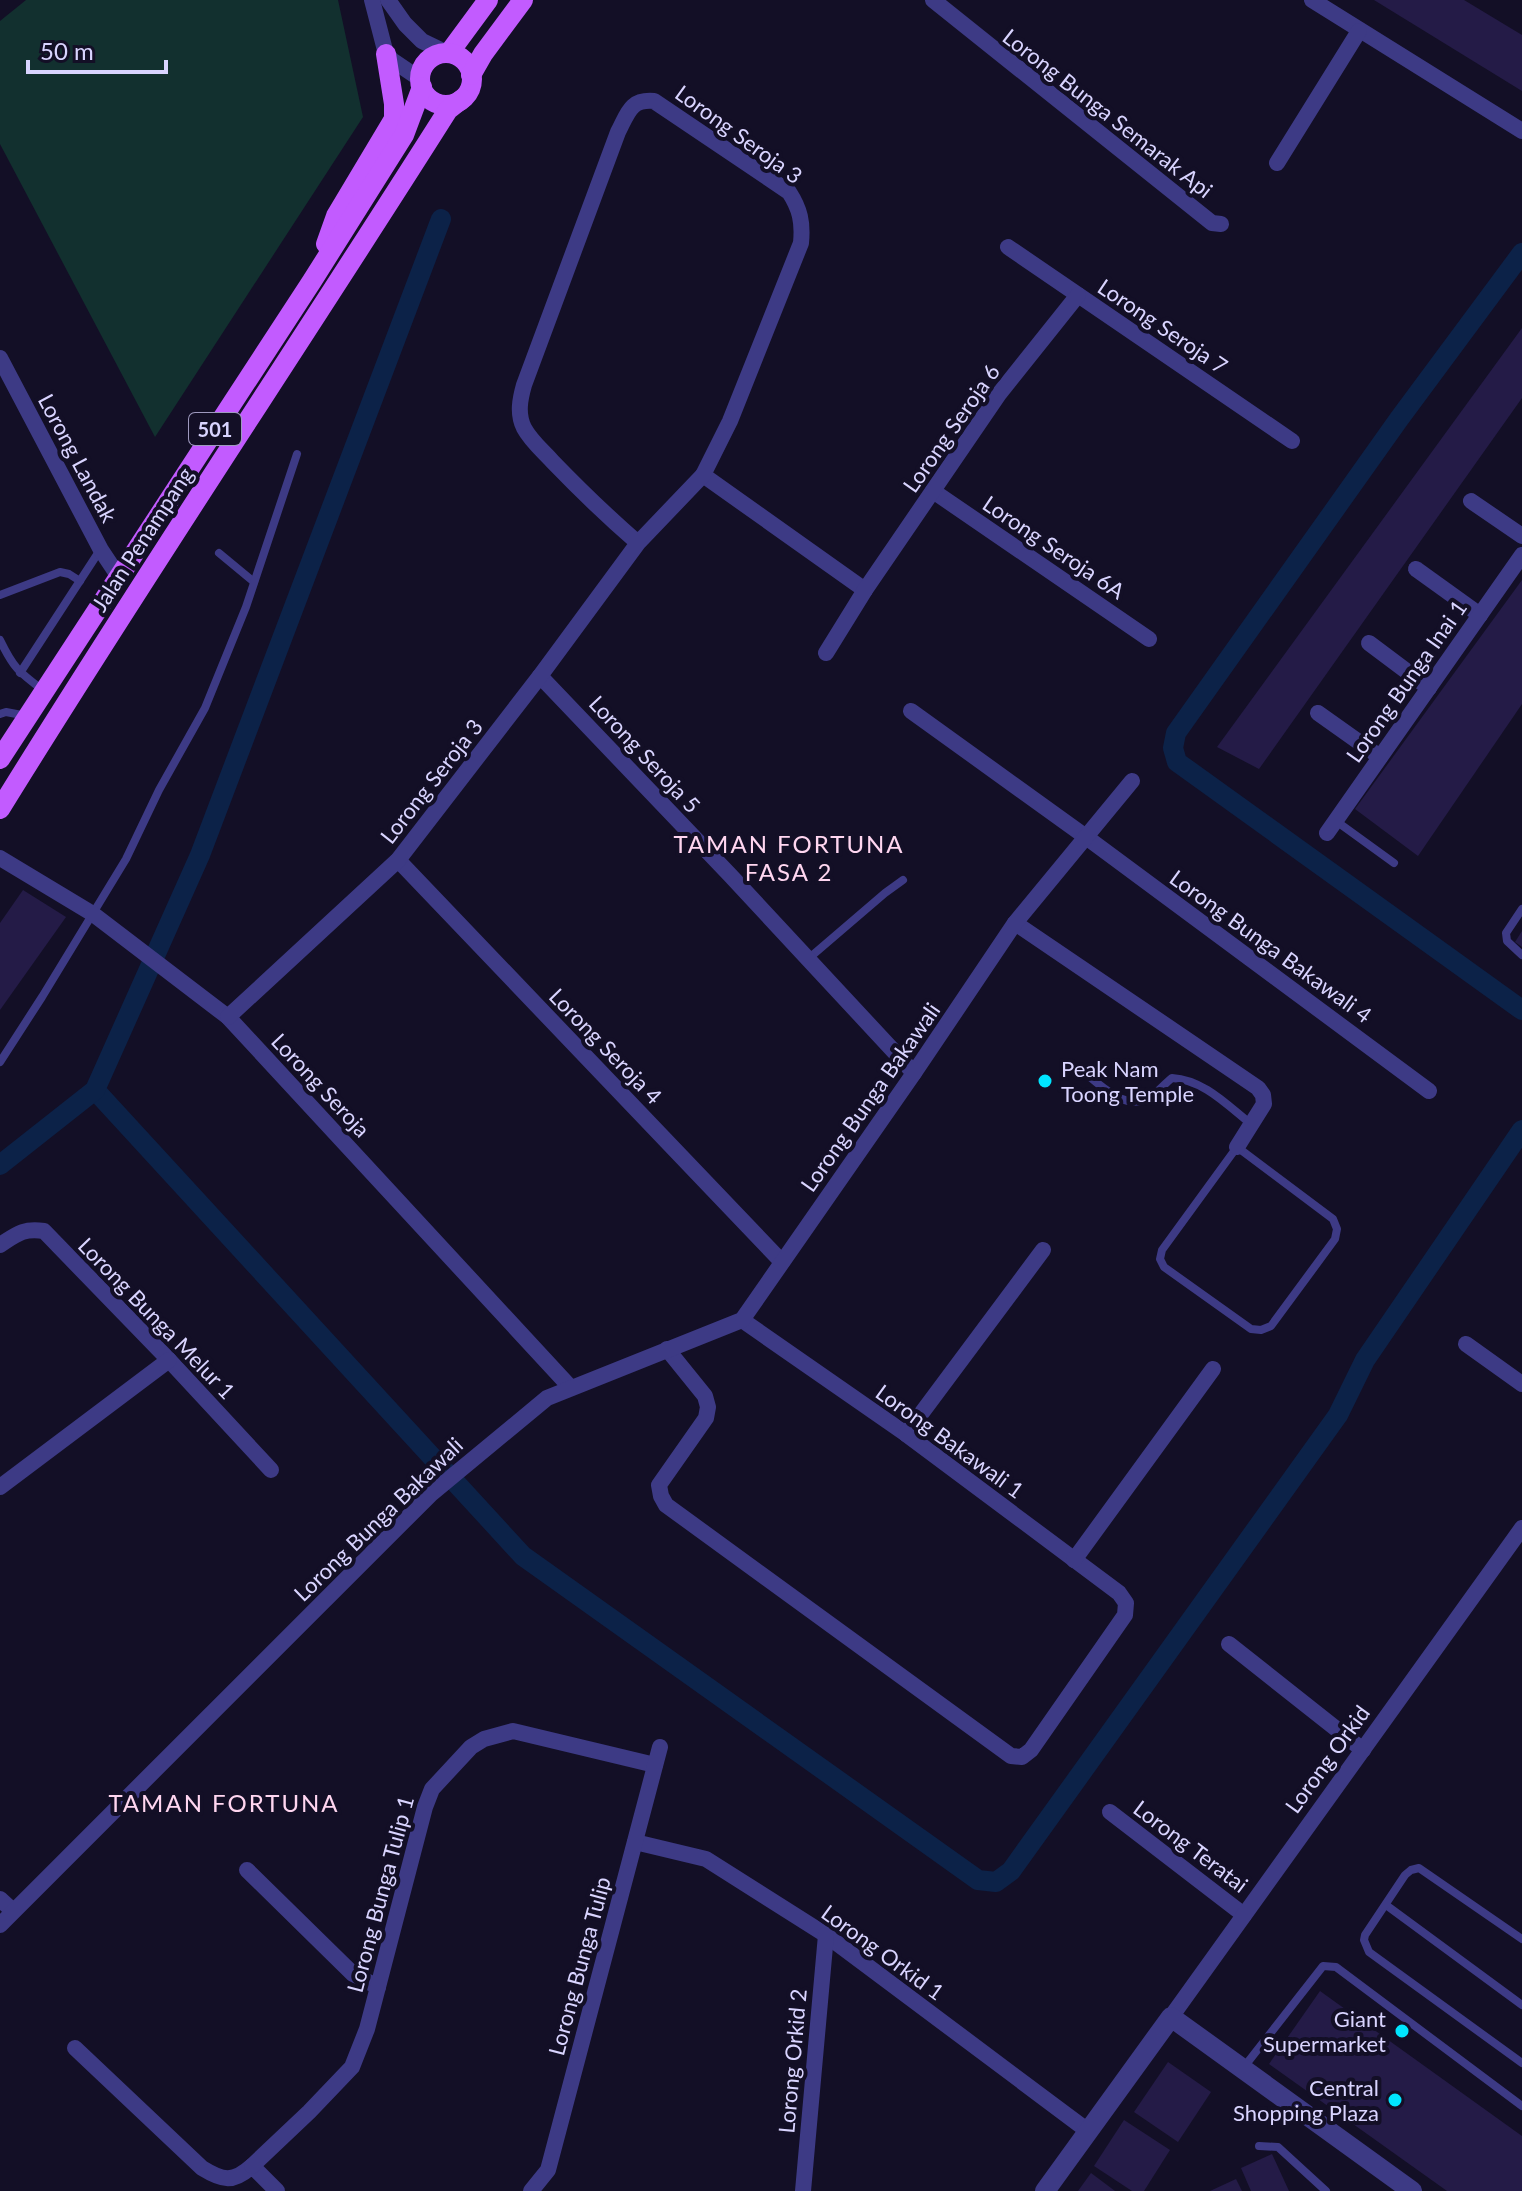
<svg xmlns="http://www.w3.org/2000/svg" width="1522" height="2191" font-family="Lato,sans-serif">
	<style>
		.green { fill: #12302f }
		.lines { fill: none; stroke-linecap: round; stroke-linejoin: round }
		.canal { stroke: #0c2248; stroke-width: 20 }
		.building { fill: #241b47 }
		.service { stroke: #3d3a85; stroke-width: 8 }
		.minor { stroke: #3d3a85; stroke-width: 16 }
		.tertiary { stroke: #3d3a85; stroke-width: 20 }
		.primary { stroke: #c25bff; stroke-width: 20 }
		.poi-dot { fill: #00e5ff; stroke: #130f26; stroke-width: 3 }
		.labels { text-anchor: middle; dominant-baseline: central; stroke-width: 8; stroke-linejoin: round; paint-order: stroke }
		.shield { fill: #130f26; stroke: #9e99be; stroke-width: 2 }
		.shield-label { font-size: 20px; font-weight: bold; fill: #d9d4ff }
		.street-label { font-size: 22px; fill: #d9d4ff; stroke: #130f26 }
		.poi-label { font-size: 22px; fill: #d9d4ff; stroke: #130f26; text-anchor: end }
		.neighbourhood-label { font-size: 24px; letter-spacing: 2px; fill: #ffd6f0; stroke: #130f26 }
	</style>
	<rect width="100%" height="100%" fill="#130f26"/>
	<path class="green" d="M 26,0 L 338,0 L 363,117 L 155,437 L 0,144 L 0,21 Z"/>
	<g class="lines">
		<g class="canal">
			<path d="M 1522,253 L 1399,419 L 1176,733 L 1173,748 L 1177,762 L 1522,1010"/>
			<path d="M 95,1090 L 523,1556 L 978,1880 L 996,1882 L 1011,1871 L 1338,1415 L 1365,1360 L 1522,1130"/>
			<path d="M 0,1165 L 95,1090 L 200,855 L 441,219"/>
		</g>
	</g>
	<g class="building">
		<path d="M 1374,0 L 1464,0 L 1522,35 L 1522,91 Z"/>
		<path d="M 1522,328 L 1522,398 L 1259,769 L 1217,747 Z"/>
		<path d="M 1522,580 L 1522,704 L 1418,856 L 1355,809 Z"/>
		<path d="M 23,890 L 66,917 L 0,1010 L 0,923 Z"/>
		<path d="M 1522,931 L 1522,947 L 1515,942 Z"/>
		<path d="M 1320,1991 L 1522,2136 L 1522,2191 L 1447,2191 L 1269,2064 Z"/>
		<path d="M 1168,2062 L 1211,2092 L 1178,2142 L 1134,2112 Z"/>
		<path d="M 1124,2120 L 1170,2150 L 1144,2191 L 1132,2191 L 1094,2166 Z"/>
		<path d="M 1272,2154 L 1289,2191 L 1251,2191 L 1241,2168 Z"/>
		<path d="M 1091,2173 L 1115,2191 L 1078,2191 Z"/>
		<path d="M 1236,2179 L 1242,2191 L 1210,2191 Z"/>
	</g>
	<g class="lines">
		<g class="service">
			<path d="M 219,553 L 254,582"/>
			<path d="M 0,595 L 60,572 L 69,574 L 80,581"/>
			<path d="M 0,640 C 14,669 19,672 44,691"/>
			<path d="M 20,673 L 100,550"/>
			<path d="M 0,714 L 6,712 L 27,716"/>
			<path d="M 1336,821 L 1394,863"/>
			<path d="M 1522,909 L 1506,933 L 1507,941 L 1522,955"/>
			<path d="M 808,959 L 885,893 L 903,880"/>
			<path d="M 0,1062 L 42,997 L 126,859 L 159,790 L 205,708 L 246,607 L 297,454"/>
			<path d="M 1079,1068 C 1096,1081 1123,1111 1147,1099 C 1156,1095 1164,1084 1172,1078 C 1204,1080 1227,1105 1251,1124"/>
			<path d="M 1237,1147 L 1333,1219 L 1337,1229 L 1335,1239 L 1271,1326 L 1261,1330 L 1251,1329 L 1164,1267 L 1160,1259 L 1162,1250 Z"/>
			<path d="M 1386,1905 L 1522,2005"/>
			<path d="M 1522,1939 L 1419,1868 L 1411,1870 L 1405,1875 L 1365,1935 L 1364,1940 L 1369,1952 L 1522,2063"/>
			<path d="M 1244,2067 L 1323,1966 L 1336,1967 L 1522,2106"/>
			<path d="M 1259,2146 L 1278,2147 L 1326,2191"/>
		</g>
		<g class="minor">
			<path d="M 372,0 L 386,54 L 392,60 L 420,79"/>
			<path d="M 388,0 L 405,24 L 422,41 L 447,53"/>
			<path d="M 933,0 L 1212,223 L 1221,224"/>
			<path d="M 1312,0 L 1522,131"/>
			<path d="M 1277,163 L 1359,31"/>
			<path d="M 1008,247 L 1292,441"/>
			<path d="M 0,358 L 101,550 L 119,577"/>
			<path d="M 703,475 L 865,590"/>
			<path d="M 933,491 L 1149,639"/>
			<path d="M 1471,501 L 1522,536"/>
			<path d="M 1416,569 L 1480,615"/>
			<path d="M 1369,643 L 1429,688"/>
			<path d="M 826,653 L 865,590 L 999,394 L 1078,295"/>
			<path d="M 540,676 L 730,875 L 914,1073"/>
			<path d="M 911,711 L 1086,837 L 1429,1091"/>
			<path d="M 1318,713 L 1380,757"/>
			<path d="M 1327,833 L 1522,555"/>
			<path d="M 0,858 L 93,914 L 228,1017 L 571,1388"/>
			<path d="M 398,860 L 782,1262"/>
			<path d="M 1015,923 L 1258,1088 L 1263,1095 L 1264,1104 L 1237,1147"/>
			<path d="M 228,1017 L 398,860 L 540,676 L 638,543 L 703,475 L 730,421 L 801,243 C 803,222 800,209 789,192 L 654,101 C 630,99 628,113 618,132 L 524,385 C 520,399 517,414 524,428 C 531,441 543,451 552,461 C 580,490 608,517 638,543"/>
			<path d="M 0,1245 C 17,1234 23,1228 44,1231 L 169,1360 L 271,1470"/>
			<path d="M 1466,1344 L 1522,1384"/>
			<path d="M 667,1349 L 705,1396 L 708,1407 L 706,1418 L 659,1485 L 661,1496 L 666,1505 L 1011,1756 L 1022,1757 L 1031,1750 L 1125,1615 L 1126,1603 L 1119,1593 L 906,1434 L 742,1320"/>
			<path d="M 906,1434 L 1043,1250"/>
			<path d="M 0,1487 L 169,1360"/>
			<path d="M 1074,1560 L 1213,1369"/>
			<path d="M 1229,1644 L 1363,1750"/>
			<path d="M 1110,1812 L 1244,1915"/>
			<path d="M 635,1842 L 706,1859 L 826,1935 L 1088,2131"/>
			<path d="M 247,1870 L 353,1974 L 378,1987"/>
			<path d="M 0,1899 L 13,1911"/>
			<path d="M 0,1925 L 431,1494 L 547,1398 L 742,1320 L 914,1073 L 1015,923 L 1132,781"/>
			<path d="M 1171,2017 L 1522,1528"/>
			<path d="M 75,2048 L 202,2168 C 223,2181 233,2183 252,2166 L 277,2191"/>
			<path d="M 252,2166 L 309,2112 L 352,2067 L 367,2029 L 425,1807 L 432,1789 L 471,1747 L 484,1739 L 513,1731 L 655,1765"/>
			<path d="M 531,2191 L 548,2170 L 660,1747"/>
			<path d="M 803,2191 L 826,1935"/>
		</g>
		<path class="tertiary" d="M 1045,2191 L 1171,2017 L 1412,2191"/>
		<g class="primary">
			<path d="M 449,53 L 488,0"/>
			<circle cx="446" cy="79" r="26"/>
			<path d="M 471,75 L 483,54 L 523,0"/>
			<path d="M 326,244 L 336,216 L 394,119 L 394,104 L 386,54"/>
			<path d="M 0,759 L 312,281 L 404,135 L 422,87"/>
			<path d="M 0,809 C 145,574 300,344 448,110 L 462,99"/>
		</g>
	</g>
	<g class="poi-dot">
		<circle cx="1045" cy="1081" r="8"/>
		<circle cx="1402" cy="2031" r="8"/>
		<circle cx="1395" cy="2100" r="8"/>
	</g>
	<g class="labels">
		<rect class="shield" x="189" y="413" width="52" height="32" rx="6"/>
		<g class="shield-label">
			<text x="215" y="429">501</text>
		</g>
		<g class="street-label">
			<text transform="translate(1108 113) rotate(38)">Lorong Bunga Semarak Api</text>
			<text transform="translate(739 134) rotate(36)">Lorong Seroja 3</text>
			<text transform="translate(1163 326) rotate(34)">Lorong Seroja 7</text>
			<text transform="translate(951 428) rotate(-55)">Lorong Seroja 6</text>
			<text transform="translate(78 458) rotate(62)">Lorong Landak</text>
			<text transform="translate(142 539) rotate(-57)">Jalan Penampang</text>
			<text transform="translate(1054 547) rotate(34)">Lorong Seroja 6A</text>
			<text transform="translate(1406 681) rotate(-55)">Lorong Bunga Inai 1</text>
			<text transform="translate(645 754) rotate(47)">Lorong Seroja 5</text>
			<text transform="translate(431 781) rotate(-52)">Lorong Seroja 3</text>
			<text transform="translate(1271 946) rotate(36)">Lorong Bunga Bakawali 4</text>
			<text transform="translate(606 1046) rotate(46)">Lorong Seroja 4</text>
			<text transform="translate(321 1085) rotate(47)">Lorong Seroja</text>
			<text transform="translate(870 1097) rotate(-55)">Lorong Bunga Bakawali</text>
			<text transform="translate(157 1318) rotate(46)">Lorong Bunga Melur 1</text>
			<text transform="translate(950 1441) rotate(36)">Lorong Bakawali 1</text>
			<text transform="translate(378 1519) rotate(-44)">Lorong Bunga Bakawali</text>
			<text transform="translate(1327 1759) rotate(-54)">Lorong Orkid</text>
			<text transform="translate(1191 1846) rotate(37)">Lorong Teratai</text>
			<text transform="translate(380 1894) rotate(-75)">Lorong Bunga Tulip 1</text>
			<text transform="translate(883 1952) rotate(36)">Lorong Orkid 1</text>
			<text transform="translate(579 1966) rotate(-75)">Lorong Bunga Tulip</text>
			<text transform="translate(792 2061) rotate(-85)">Lorong Orkid 2</text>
		</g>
		<g class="poi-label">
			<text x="1061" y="1068" text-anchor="start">Peak Nam<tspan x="1061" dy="25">Toong Temple</tspan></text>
			<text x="1386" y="2018">Giant<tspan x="1386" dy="25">Supermarket</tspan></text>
			<text x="1379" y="2087">Central<tspan x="1379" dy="25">Shopping Plaza</tspan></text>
		</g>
		<g class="neighbourhood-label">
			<text x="789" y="843">TAMAN FORTUNA<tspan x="789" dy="28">FASA 2</tspan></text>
			<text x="224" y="1802">TAMAN FORTUNA</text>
		</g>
	</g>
	<path d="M28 60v12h138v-12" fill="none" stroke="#d9d4ff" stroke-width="4"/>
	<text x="40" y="60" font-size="24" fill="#d9d4ff" stroke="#130f26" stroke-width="6" paint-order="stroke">50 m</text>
</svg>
